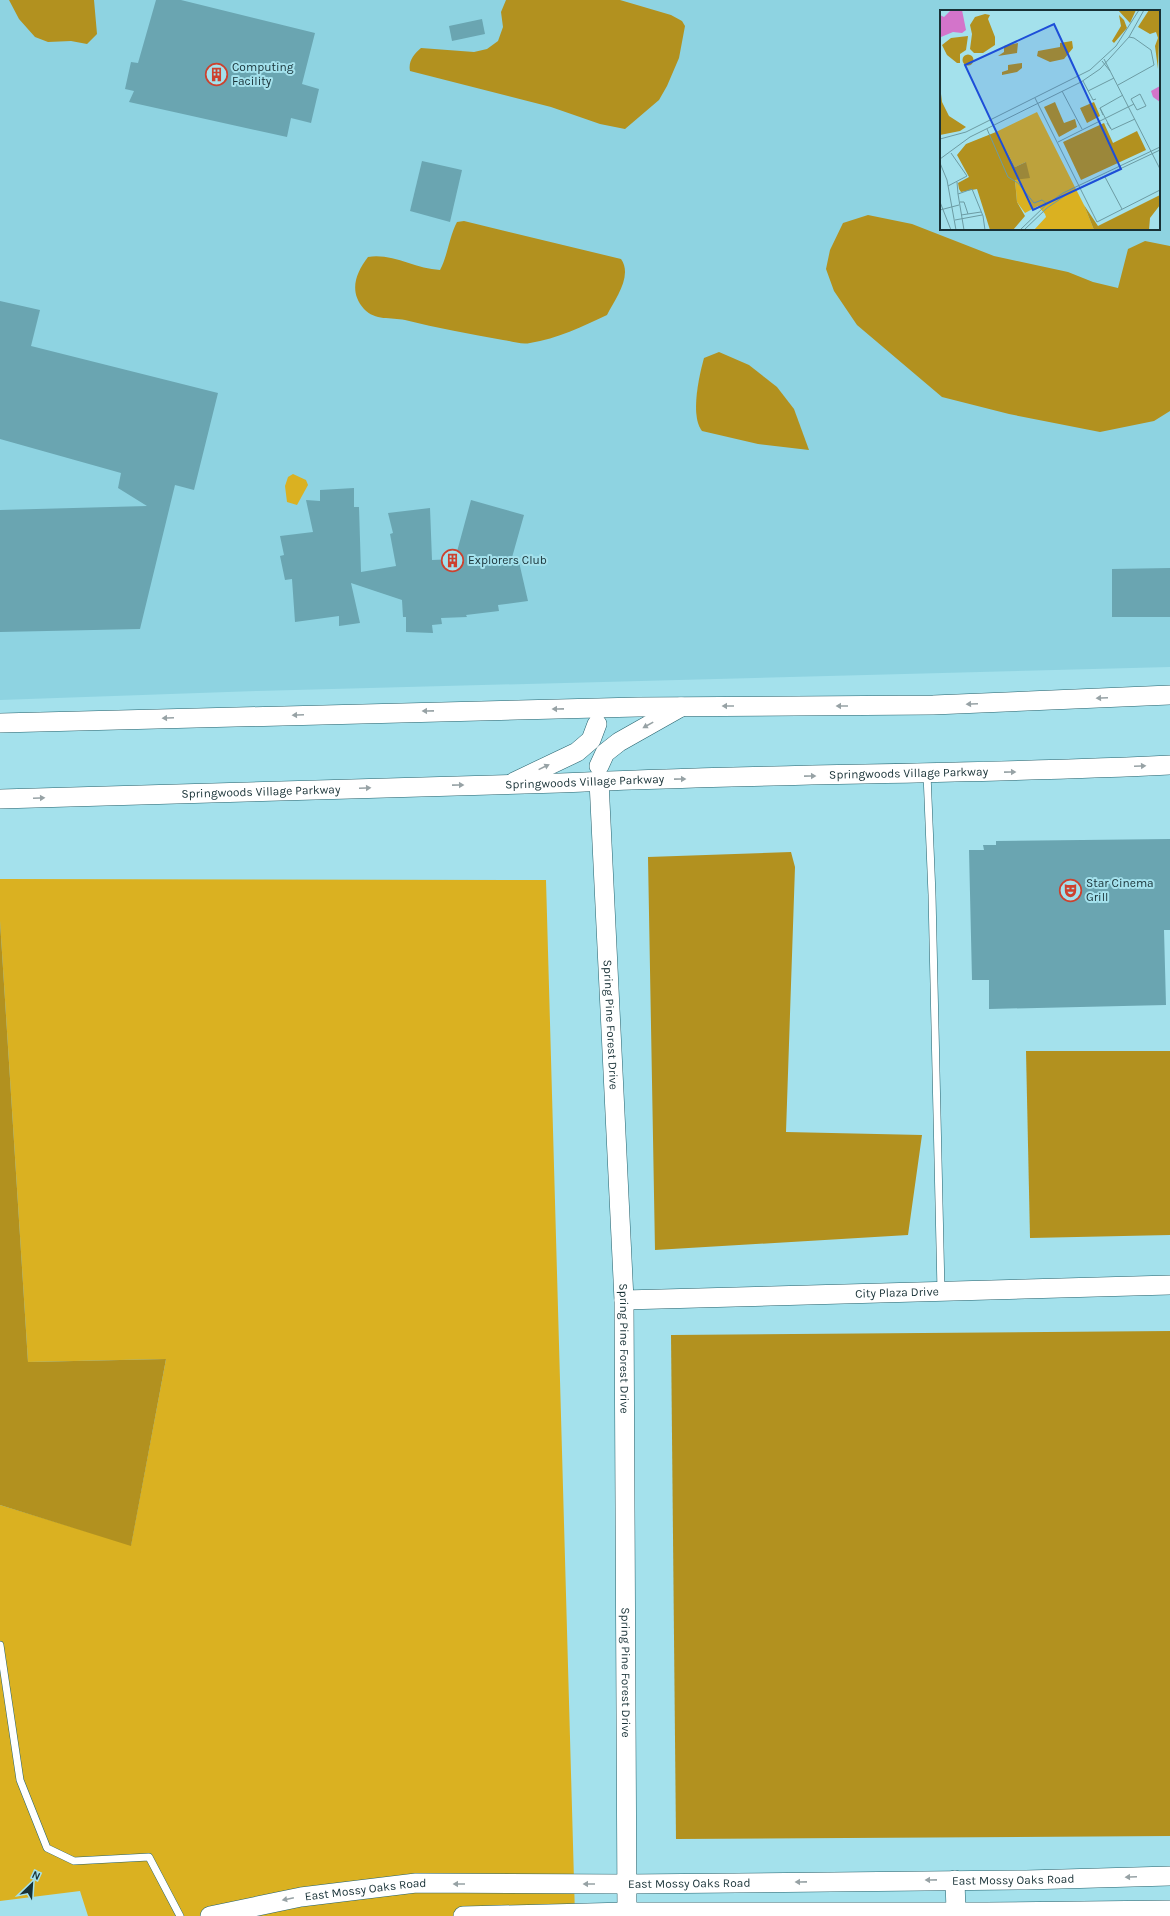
<svg xmlns="http://www.w3.org/2000/svg" width="1170" height="1916" font-family="Karla,sans-serif">
	<style>
		.built { fill: #8ed3e1; fill-rule: evenodd }
		.green { fill: #dab121 }
		.forest { fill: #b2911f }
		.building { fill: #6aa5b1 }
		.lines { fill: none; stroke-linecap: round; stroke-linejoin: round }
		.lane-casing { stroke: #24606b; stroke-width: 8 }
		.secondary-casing { stroke: #24606b; stroke-width: 20 }
		.lane { stroke: #fff; stroke-width: 7 }
		.secondary { stroke: #fff; stroke-width: 19 }
		.oneway { fill: #97a2a5 }
		.labels { text-anchor: middle; dominant-baseline: central; stroke-width: 4; stroke-linejoin: round; paint-order: stroke }
		.poi-label { font-size: 12px; fill: #183136; stroke: #a4e1ec; text-anchor: start }
		.street-label { font-size: 12px; fill: #183136; stroke: #a4e1ec }
		.inset-road { fill: none; stroke: #6c9ba3; stroke-width: 1 }
		.view { fill: #1d4ed8; fill-opacity: 0.15; stroke: #1d4ed8; stroke-width: 2 }
		.inset-edge { fill: none; stroke: #183136; stroke-width: 2 }
	</style>
	<rect width="100%" height="100%" fill="#a4e1ec"/>
	<path class="built" d="M 0,0 L 1170,0 L 1170,667 L 257,691 L 0,700 ZM 941,11 L 1159,11 L 1159,229 L 941,229 Z"/>
	<g class="green">
		<path d="M 293,474 L 306,480 L 308,485 L 297,505 L 287,502 L 285,486 L 288,477 Z"/>
		<path d="M 0,879 L 546,880 L 575,1916 L 88,1916 L 80,1891 L 0,1901 L 0,1505 L 131,1545 L 166,1359 L 28,1362 L 0,921 Z"/>
	</g>
	<g class="forest">
		<path d="M 9,0 L 94,0 L 97,34 L 87,44 L 71,41 L 48,42 L 35,37 L 19,19 Z"/>
		<path d="M 506,0 L 620,0 L 671,15 L 682,21 L 685,26 L 679,58 L 667,86 L 659,100 L 625,129 L 600,124 L 551,107 L 410,71 C 408,61 414,54 421,48 L 474,52 L 487,49 L 498,41 L 503,27 L 501,12 Z"/>
		<path d="M 868,215 L 912,224 L 994,256 L 1068,272 L 1093,282 L 1118,288 L 1128,249 L 1145,241 L 1170,246 L 1170,411 L 1154,421 L 1100,432 L 1009,414 L 942,397 L 857,325 L 834,291 L 826,269 L 830,250 L 843,223 Z"/>
		<path d="M 464,221 L 621,259 C 633,276 615,299 607,315 C 583,326 557,339 530,343 C 522,345 511,341 503,340 C 470,334 437,328 405,320 C 391,317 375,321 364,309 C 349,292 355,274 368,257 C 393,253 415,269 440,270 C 448,255 449,237 457,222 Z"/>
		<path d="M 719,352 L 749,365 L 777,387 L 794,409 L 809,450 L 758,444 L 702,431 C 690,416 699,376 704,358 Z"/>
		<path d="M 791,852 L 795,867 L 786,1132 L 922,1135 L 908,1235 L 655,1250 L 648,857 Z"/>
		<path d="M 0,921 L 28,1362 L 166,1359 L 131,1546 L 0,1505 Z"/>
		<path d="M 1026,1051 L 1170,1051 L 1170,1235 L 1030,1238 Z"/>
		<path d="M 1170,1331 L 1170,1836 L 676,1839 L 671,1335 Z"/>
	</g>
	<g class="building">
		<path d="M 156,0 L 181,0 L 315,33 L 302,84 L 319,89 L 311,123 L 291,118 L 287,137 L 129,102 L 134,91 L 125,89 L 131,62 L 138,63 Z"/>
		<path d="M 482,19 L 485,34 L 452,41 L 449,26 Z"/>
		<path d="M 422,161 L 462,170 L 450,222 L 410,211 Z"/>
		<path d="M 0,301 L 40,310 L 31,346 L 218,393 L 194,490 L 175,485 L 140,629 L 0,632 L 0,510 L 147,506 L 118,488 L 121,473 L 0,439 Z"/>
		<path d="M 354,488 L 354,507 L 359,507 L 361,572 L 396,566 L 390,534 L 393,533 L 388,513 L 430,508 L 432,560 L 455,559 L 471,500 L 524,515 L 511,561 L 519,562 L 528,601 L 498,605 L 499,611 L 466,615 L 467,617 L 441,618 L 442,624 L 432,625 L 433,633 L 406,632 L 406,617 L 403,617 L 402,600 L 351,583 L 360,623 L 339,626 L 339,616 L 295,622 L 292,579 L 285,580 L 280,556 L 284,555 L 280,536 L 313,532 L 306,500 L 320,501 L 320,490 Z"/>
		<path d="M 1170,568 L 1170,617 L 1112,617 L 1112,569 Z"/>
		<path d="M 1170,839 L 1170,930 L 1164,930 L 1166,1005 L 989,1009 L 989,980 L 972,980 L 969,850 L 984,850 L 983,845 L 996,845 L 996,841 Z"/>
	</g>
	<g class="lines">
		<defs>
			<g id="lane">
				<path d="M 927,774 L 932,895 L 941,1291"/>
				<path d="M 0,1645 L 20,1780 L 47,1848 L 74,1861 L 149,1857 L 180,1916"/>
			</g>
			<g id="secondary">
				<path d="M 0,723 L 638,707 L 933,705 L 1170,695"/>
				<path d="M 599,766 L 605,753 L 619,742 L 681,707"/>
				<path id="s1" d="M 599,781 L 624,1300 L 627,1916"/>
				<path d="M 514,782 L 577,752 L 591,740 L 597,724"/>
				<path id="s2" d="M 0,799 L 560,783 C 763,773 967,775 1170,765"/>
				<path id="s3" d="M 624,1300 L 1170,1285"/>
				<path d="M 955,1880 L 956,1912"/>
				<path id="s4" d="M 210,1916 L 301,1897 L 416,1883 L 628,1884 L 1026,1880 L 1170,1876"/>
				<path d="M 463,1916 L 627,1912 L 987,1912 L 1170,1910"/>
			</g>
		</defs>
		<use href="#lane" class="lane-casing"/>
		<use href="#secondary" class="secondary-casing"/>
		<use href="#lane" class="lane"/>
		<use href="#secondary" class="secondary"/>
	</g>
	<defs><path id="oneway-solid" d="M-6-.8H1V-3.2L6.5 0L1 3.2V.8H-6Z"/></defs>
	<g class="oneway">
		<use href="#oneway-solid" transform="translate(1102 698) rotate(177)"/>
		<use href="#oneway-solid" transform="translate(972 704) rotate(177)"/>
		<use href="#oneway-solid" transform="translate(728 706) rotate(180)"/>
		<use href="#oneway-solid" transform="translate(842 706) rotate(180)"/>
		<use href="#oneway-solid" transform="translate(558 709) rotate(179)"/>
		<use href="#oneway-solid" transform="translate(428 711) rotate(179)"/>
		<use href="#oneway-solid" transform="translate(298 715) rotate(178)"/>
		<use href="#oneway-solid" transform="translate(168 718) rotate(178)"/>
		<use href="#oneway-solid" transform="translate(648 725) rotate(151)"/>
		<use href="#oneway-solid" transform="translate(1140 766) rotate(-3)"/>
		<use href="#oneway-solid" transform="translate(544 767) rotate(-26)"/>
		<use href="#oneway-solid" transform="translate(1010 772) rotate(-1)"/>
		<use href="#oneway-solid" transform="translate(810 776) rotate(-1)"/>
		<use href="#oneway-solid" transform="translate(680 779) rotate(-1)"/>
		<use href="#oneway-solid" transform="translate(458 785) rotate(-1)"/>
		<use href="#oneway-solid" transform="translate(365 788) rotate(-2)"/>
		<use href="#oneway-solid" transform="translate(39 798) rotate(-2)"/>
		<use href="#oneway-solid" transform="translate(1131 1877) rotate(178)"/>
		<use href="#oneway-solid" transform="translate(931 1880) rotate(179)"/>
		<use href="#oneway-solid" transform="translate(801 1882) rotate(179)"/>
		<use href="#oneway-solid" transform="translate(459 1884) rotate(-180)"/>
		<use href="#oneway-solid" transform="translate(589 1884) rotate(-180)"/>
		<use href="#oneway-solid" transform="translate(288 1899) rotate(168)"/>
	</g>
	<defs>
		<symbol id="building-ring" viewBox="-11 -11 22 22"><circle r="9.5" fill="#a4e1ec" stroke="#cd412e" stroke-width="1.5"/><path d="M-4-6H4V6H1V3H-1V6H-4ZM-2.5-4.3h1.7v1.8h-1.7ZM.8-4.3h1.7v1.8H.8ZM-2.5-1h1.7V.8h-1.7ZM.8-1h1.7V.8H.8Z" fill="#cd412e"/></symbol>
		<symbol id="theatre-ring" viewBox="-11 -11 22 22"><circle r="9.5" fill="#a4e1ec" stroke="#cd412e" stroke-width="1.5"/><path d="M-5-5.5Q0-4 5-5.5V0Q5 5 0 6Q-5 5-5 0ZM-3.3-2.5H-1v1.5H-3.3ZM1-2.5H3.3v1.5H1ZM-2.8 1Q0 5.5 2.8 1Z" fill="#cd412e"/></symbol>
	</defs>
	<g fill-rule="evenodd">
		<use href="#building-ring" x="204" y="62" width="25" height="25"/>
		<use href="#building-ring" x="440" y="548" width="25" height="25"/>
		<use href="#theatre-ring" x="1058" y="878" width="25" height="25"/>
	</g>
	<g class="labels">
		<g class="poi-label">
			<text x="232" y="67">Computing<tspan x="232" dy="14">Facility</tspan></text>
			<text x="468" y="560">Explorers Club</text>
			<text x="1086" y="883">Star Cinema<tspan x="1086" dy="14">Grill</tspan></text>
		</g>
		<g class="street-label">
			<text stroke="none"><textPath href="#s2" startOffset="909">Springwoods Village Parkway</textPath></text>
			<text stroke="none"><textPath href="#s2" startOffset="585">Springwoods Village Parkway</textPath></text>
			<text stroke="none"><textPath href="#s2" startOffset="261">Springwoods Village Parkway</textPath></text>
			<text stroke="none"><textPath href="#s1" startOffset="244">Spring Pine Forest Drive</textPath></text>
			<text stroke="none"><textPath href="#s3" startOffset="273">City Plaza Drive</textPath></text>
			<text stroke="none"><textPath href="#s1" startOffset="568">Spring Pine Forest Drive</textPath></text>
			<text stroke="none"><textPath href="#s1" startOffset="892">Spring Pine Forest Drive</textPath></text>
			<text stroke="none"><textPath href="#s4" startOffset="806">East Mossy Oaks Road</textPath></text>
			<text stroke="none"><textPath href="#s4" startOffset="482">East Mossy Oaks Road</textPath></text>
			<text stroke="none"><textPath href="#s4" startOffset="158">East Mossy Oaks Road</textPath></text>
		</g>
	</g>
	<g transform="translate(940 10)">
		<rect width="220" height="220" fill="#a4e1ec"/>
		<path d="M 97,102 L 144,195 L 154,220 L 94,220 L 106,207 L 105,204 L 98,196 L 85,203 L 77,192 L 75,169 L 86,152 L 75,157 L 56,122 Z" fill="#dab121"/>
		<path d="M 178,0 L 196,0 L 190,13 ZM 209,0 L 220,0 L 218,59 L 215,36 L 218,28 L 216,22 L 210,24 L 198,17 ZM 45,4 L 50,5 L 48,9 L 55,27 L 55,35 L 43,43 L 34,43 L 30,39 L 32,24 L 30,15 L 35,7 ZM 179,5 L 184,10 L 187,18 L 174,33 L 172,31 L 181,16 ZM 28,26 L 26,40 L 20,44 L 20,53 L 17,53 L 7,45 L 2,35 L 11,28 ZM 132,31 L 133,38 L 124,49 L 110,52 L 97,46 L 98,41 L 120,37 L 120,33 ZM 78,33 L 77,43 L 58,46 L 64,42 L 64,36 ZM22.5 50a5.5 5.5 0 1 1 11 0a5.5 5.5 0 1 1-11 0ZM 82,53 L 82,58 L 77,62 L 62,65 L 62,62 L 68,60 L 68,55 ZM 0,76 L 2,92 L 9,106 L 26,117 L 20,121 L 0,125 ZM 115,92 L 124,113 L 135,109 L 137,117 L 119,127 L 104,97 ZM 154,92 L 160,106 L 147,113 L 140,98 ZM 164,113 L 173,133 L 197,121 L 206,140 L 141,170 L 123,132 ZM 56,122 L 75,157 L 86,152 L 90,168 L 75,170 L 77,192 L 85,206 L 73,220 L 50,220 L 37,179 L 21,182 L 19,179 L 18,173 L 29,167 L 17,145 L 26,134 ZM 220,185 L 220,195 L 210,208 L 209,220 L 154,220 L 144,195 L 158,216 Z" fill="#b2911f"/>
		<path d="M 11,0 L 22,0 L 26,20 L 22,23 L 13,22 L 1,27 L 0,5 L 4,7 ZM 220,76 L 220,92 L 213,87 L 211,81 Z" fill="#d374ca"/>
		<path class="inset-road" d="M 164,49 L 220,159M 162,51 L 170,61M 143,71 L 153,90 L 156,89M 178,75 L 214,55 L 211,40 L 194,28 L 189,27M 122,81 L 142,119M 148,81 L 174,68M 200,84 L 206,96 L 197,100 L 191,89 ZM 95,88 L 157,212 L 220,180M 160,98 L 183,85M 163,105 L 160,98 L 171,119 L 167,113M 47,119 L 68,167 L 78,173 L 94,193 L 102,190 L 107,194M 171,120 L 195,109M 0,129 L 26,122 L 150,60 L 176,36 L 199,0M 118,132 L 194,94M 0,149 L 30,127 L 141,72 L 160,59 L 189,27 L 204,0M 0,153 L 7,170 L 16,220M 165,167 L 182,199M 17,172 L 18,184M 8,176 L 27,166 L 11,143M 0,192 L 11,220M 20,192 L 24,192 L 28,204M 0,200 L 19,195M 21,205 L 41,202M 15,210 L 42,205M 24,220 L 18,184 L 32,179 L 43,206 L 45,220M 80,220 L 106,195 L 123,183 L 220,137M 84,220 L 107,198 L 129,183 L 220,140"/>
		<path class="view" d="M 114,14 L 181,159 L 93,200 L 25,55 Z"/>
		<rect width="220" height="220" class="inset-edge"/>
	</g>
	<g transform="translate(32 1884) rotate(25)" stroke="#a4e1ec" stroke-width="3" paint-order="stroke">
	<path d="M0-3L7 15L0 10L-7 15Z" fill="#183136"/>
	<text y="-6" font-size="11" font-weight="bold" text-anchor="middle" fill="#183136">N</text>
	</g>
</svg>
